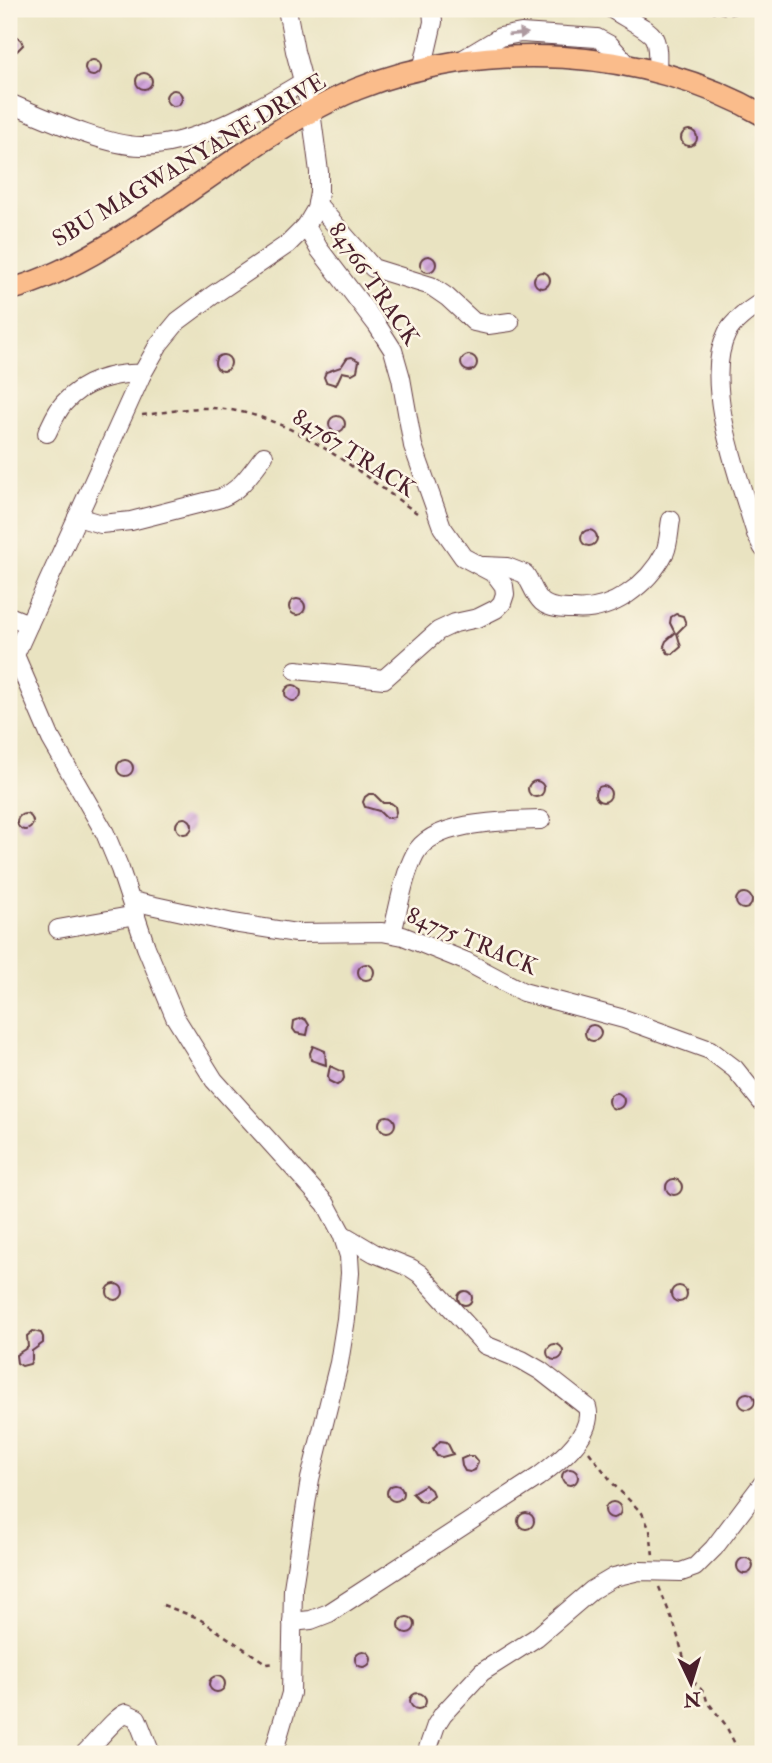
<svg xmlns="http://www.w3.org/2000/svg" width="772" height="1763" font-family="'IM FELL Double Pica',serif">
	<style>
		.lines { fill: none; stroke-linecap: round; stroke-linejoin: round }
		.stream { stroke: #6abae4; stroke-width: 5 }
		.building { fill: url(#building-hatch) }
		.minor-casing { stroke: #623c42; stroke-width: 20 }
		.major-casing { stroke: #623c42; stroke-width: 24 }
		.path { stroke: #623c42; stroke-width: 2.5; stroke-dasharray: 5 5; stroke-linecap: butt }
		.minor { stroke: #fff; stroke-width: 18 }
		.major { stroke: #fabc8b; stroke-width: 21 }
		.oneway { fill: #ae9aa0 }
		.labels { text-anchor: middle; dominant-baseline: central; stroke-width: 5; stroke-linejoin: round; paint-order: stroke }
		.street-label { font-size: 23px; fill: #4a1f2b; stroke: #fcf5e5 }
	</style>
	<defs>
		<pattern id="building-hatch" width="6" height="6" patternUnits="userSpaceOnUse" patternTransform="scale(1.75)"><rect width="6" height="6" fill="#d1a4dc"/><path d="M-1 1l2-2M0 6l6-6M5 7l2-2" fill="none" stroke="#ac85b3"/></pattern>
	</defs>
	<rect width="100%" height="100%" fill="#fcf5e5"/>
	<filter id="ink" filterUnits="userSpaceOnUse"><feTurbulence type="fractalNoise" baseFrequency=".0143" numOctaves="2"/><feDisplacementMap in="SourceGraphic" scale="14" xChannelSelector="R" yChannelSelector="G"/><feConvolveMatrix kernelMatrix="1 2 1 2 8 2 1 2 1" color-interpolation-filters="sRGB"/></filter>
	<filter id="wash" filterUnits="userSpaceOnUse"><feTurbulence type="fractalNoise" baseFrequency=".00686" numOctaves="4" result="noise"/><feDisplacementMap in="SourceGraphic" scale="28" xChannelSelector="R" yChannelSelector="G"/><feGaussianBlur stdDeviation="1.57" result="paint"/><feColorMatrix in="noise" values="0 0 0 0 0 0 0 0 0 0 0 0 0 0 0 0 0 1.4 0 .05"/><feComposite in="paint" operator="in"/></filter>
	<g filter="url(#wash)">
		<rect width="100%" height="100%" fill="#e9e3c1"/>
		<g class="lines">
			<path class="stream" d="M 753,1754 L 763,1745"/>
		</g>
		<g id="blocks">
			<g class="building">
				<path d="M 9,30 L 21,40 L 23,45 L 17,51 L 9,53 Z"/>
				<circle cx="93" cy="68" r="8"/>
				<circle cx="144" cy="81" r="8"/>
				<circle cx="174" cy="98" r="8"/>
				<circle cx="689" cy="138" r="8"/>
				<circle cx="428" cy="264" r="8"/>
				<circle cx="542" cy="280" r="8"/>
				<circle cx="223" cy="363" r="8"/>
				<circle cx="469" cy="363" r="8"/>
				<path d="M 352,357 L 359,361 L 357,371 L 352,374 L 342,372 L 336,385 L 326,382 L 324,377 L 326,372 L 341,367 L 347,358 Z"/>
				<circle cx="337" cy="424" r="8"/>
				<circle cx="589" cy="538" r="8"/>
				<circle cx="297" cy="607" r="8"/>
				<path d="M 676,614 L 683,616 L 686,624 L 677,633 L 681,647 L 673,654 L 668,653 L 664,646 L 666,641 L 675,633 L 670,623 L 671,617 Z"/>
				<circle cx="293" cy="693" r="8"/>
				<circle cx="125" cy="768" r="8"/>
				<circle cx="536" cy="789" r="8"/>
				<circle cx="603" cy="794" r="8"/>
				<path d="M 374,794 L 383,803 L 391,803 L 395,806 L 396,812 L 394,817 L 386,818 L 379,811 L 365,807 L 363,802 L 365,797 L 369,794 Z"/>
				<circle cx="25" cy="822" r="8"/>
				<circle cx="184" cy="826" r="8"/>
				<circle cx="744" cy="901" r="8"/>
				<circle cx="366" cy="972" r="8"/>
				<path d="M 302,1018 L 306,1020 L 309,1025 L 307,1035 L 296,1033 L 293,1029 L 294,1021 Z"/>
				<circle cx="593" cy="1033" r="8"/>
				<path d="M 313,1046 L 325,1051 L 326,1065 L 311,1060 L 310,1053 Z"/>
				<path d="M 330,1066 L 343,1072 L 344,1078 L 342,1082 L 337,1085 L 329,1081 L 328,1076 Z"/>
				<circle cx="616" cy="1101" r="8"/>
				<circle cx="387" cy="1124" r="8"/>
				<circle cx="674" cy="1187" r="8"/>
				<circle cx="115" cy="1292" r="8"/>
				<circle cx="679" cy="1294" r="8"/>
				<circle cx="465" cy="1298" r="7"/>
				<path d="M 33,1331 L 41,1333 L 43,1337 L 43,1343 L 32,1351 L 32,1359 L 30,1364 L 22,1366 L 17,1363 L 16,1355 L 28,1347 L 27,1336 Z"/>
				<circle cx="555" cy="1352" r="8"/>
				<circle cx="747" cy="1401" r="8"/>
				<path d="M 440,1441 L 447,1442 L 453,1454 L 442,1457 L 437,1456 L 433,1449 Z"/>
				<path d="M 468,1456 L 473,1456 L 478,1462 L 475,1470 L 470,1472 L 465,1471 L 462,1466 L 461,1459 Z"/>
				<circle cx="570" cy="1477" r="8"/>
				<circle cx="395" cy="1493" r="8"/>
				<path d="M 425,1485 L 431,1490 L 433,1495 L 425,1502 L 420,1501 L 412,1493 Z"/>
				<circle cx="613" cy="1510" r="8"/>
				<circle cx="526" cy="1521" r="8"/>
				<circle cx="745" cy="1566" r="8"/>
				<circle cx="407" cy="1625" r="8"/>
				<circle cx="363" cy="1659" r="8"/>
				<circle cx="217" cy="1684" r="8"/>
				<circle cx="418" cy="1701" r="8"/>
			</g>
		</g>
	</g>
	<g filter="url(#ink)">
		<use href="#blocks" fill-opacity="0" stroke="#623c42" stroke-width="2"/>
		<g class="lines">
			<defs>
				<g id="minor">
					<path d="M 612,9 C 622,17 649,28 654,38 C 659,48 657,63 657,73"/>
					<path d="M 460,61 L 500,37 L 521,33 L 597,38 L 610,45 L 629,66"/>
					<path d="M 422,70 L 433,22 L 432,9"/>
					<path d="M 9,103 C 43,117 105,146 141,146 C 195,146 258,109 303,82"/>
					<path d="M 317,204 L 373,268 L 431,286 L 447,297 L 474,322 L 488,325 L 510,322"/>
					<path d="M 763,301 C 750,310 735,319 727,333 C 701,384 741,482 756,534 L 763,548"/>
					<path d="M 47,433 C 52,423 56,412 64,403 C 82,382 114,372 142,374"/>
					<path d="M 77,517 L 101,524 L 131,521 L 221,498 C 241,490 251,472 264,456"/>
					<path d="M 484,566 L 507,567 L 525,574 C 531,582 534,595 542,602 C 550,609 563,609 573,609 C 611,613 648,585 665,552 C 669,543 669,530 671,520"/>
					<path d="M 9,616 L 29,624"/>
					<path d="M 15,655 L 51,739 L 105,833 L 120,869 L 146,947 L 175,1017 L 214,1080 L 326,1204 L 342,1234 L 349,1256 L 350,1273 L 346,1319 L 339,1363 L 310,1479 L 293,1588 L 291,1693 L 273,1754"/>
					<path d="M 10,666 L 142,374 L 159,344 L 178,321 L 213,295 L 288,244 L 306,226 L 316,209 L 319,193 L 319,172 L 311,111 L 295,51 L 287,9"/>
					<path d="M 296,670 L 384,679 L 438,631 L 455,623 L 478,618 L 496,609 L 502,603 L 505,594 L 504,586 L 495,574 L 463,557 L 442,527 L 413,446 L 401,378 L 393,350 L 377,325 L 319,249 L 306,226"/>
					<path d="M 132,901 L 233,923 L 296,933 L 382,932 L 403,936 L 465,961 L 523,992 L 624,1019 L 710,1050 L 735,1069 L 763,1104"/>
					<path d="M 58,929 L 136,915"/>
					<path d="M 392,933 C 399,908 403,877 415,854 C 433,820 507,821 541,820"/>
					<path d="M 292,1622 L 311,1620 L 329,1613 L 538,1477 C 557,1463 595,1434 587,1407 L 541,1371 L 522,1360 L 485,1345 L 420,1274 L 411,1268 L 374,1253 L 342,1234"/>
					<path d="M 84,1754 C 94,1745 116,1716 126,1713 L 137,1718 L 151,1754"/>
					<path d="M 426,1754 L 436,1725 L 443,1714 L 482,1672 L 537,1637 L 592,1590 L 614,1577 L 639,1571 L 681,1572 L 695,1567 L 714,1548 L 763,1483"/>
				</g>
				<path id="major" d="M 9,290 C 91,268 175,199 246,152 C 281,128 318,105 357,89 C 484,38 645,47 763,115"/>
			</defs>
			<use href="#minor" class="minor-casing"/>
			<use href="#major" class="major-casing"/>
			<g class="path">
				<path d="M 690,9 L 731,14 L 755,9"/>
				<path d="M 142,415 C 164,413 189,407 211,408 C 289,411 355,470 417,513"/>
				<path d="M 589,1452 L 615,1486 L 642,1513 L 650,1530 L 653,1556"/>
				<path d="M 659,1587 L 675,1627 L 689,1676 L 705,1694 L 707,1701 L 725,1724 L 740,1754"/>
				<path d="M 163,1605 L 198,1618 L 267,1664 L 275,1663"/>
			</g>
			<use href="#minor" class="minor"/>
			<use href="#major" class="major"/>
		</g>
		<defs><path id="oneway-solid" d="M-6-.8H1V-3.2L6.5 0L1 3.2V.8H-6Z" transform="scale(1.75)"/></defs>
		<use class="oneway" href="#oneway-solid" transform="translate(518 34) rotate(-5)"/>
	</g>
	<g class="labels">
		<g class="street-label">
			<text transform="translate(189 160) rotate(-31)">SBU MAGWANYANE DRIVE</text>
			<text transform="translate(374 284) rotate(56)">84766 TRACK</text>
			<text transform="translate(354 453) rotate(33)">84767 TRACK</text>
			<text transform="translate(472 941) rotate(23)">84775 TRACK</text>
		</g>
	</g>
	<rect width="772" height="1763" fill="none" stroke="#fcf5e5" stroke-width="35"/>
	<g transform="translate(691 1683) rotate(176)" stroke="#fcf5e5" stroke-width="5" paint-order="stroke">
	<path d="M0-5L12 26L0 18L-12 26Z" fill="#4a1f2b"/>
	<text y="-10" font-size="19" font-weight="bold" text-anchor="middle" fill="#4a1f2b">N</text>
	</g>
</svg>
